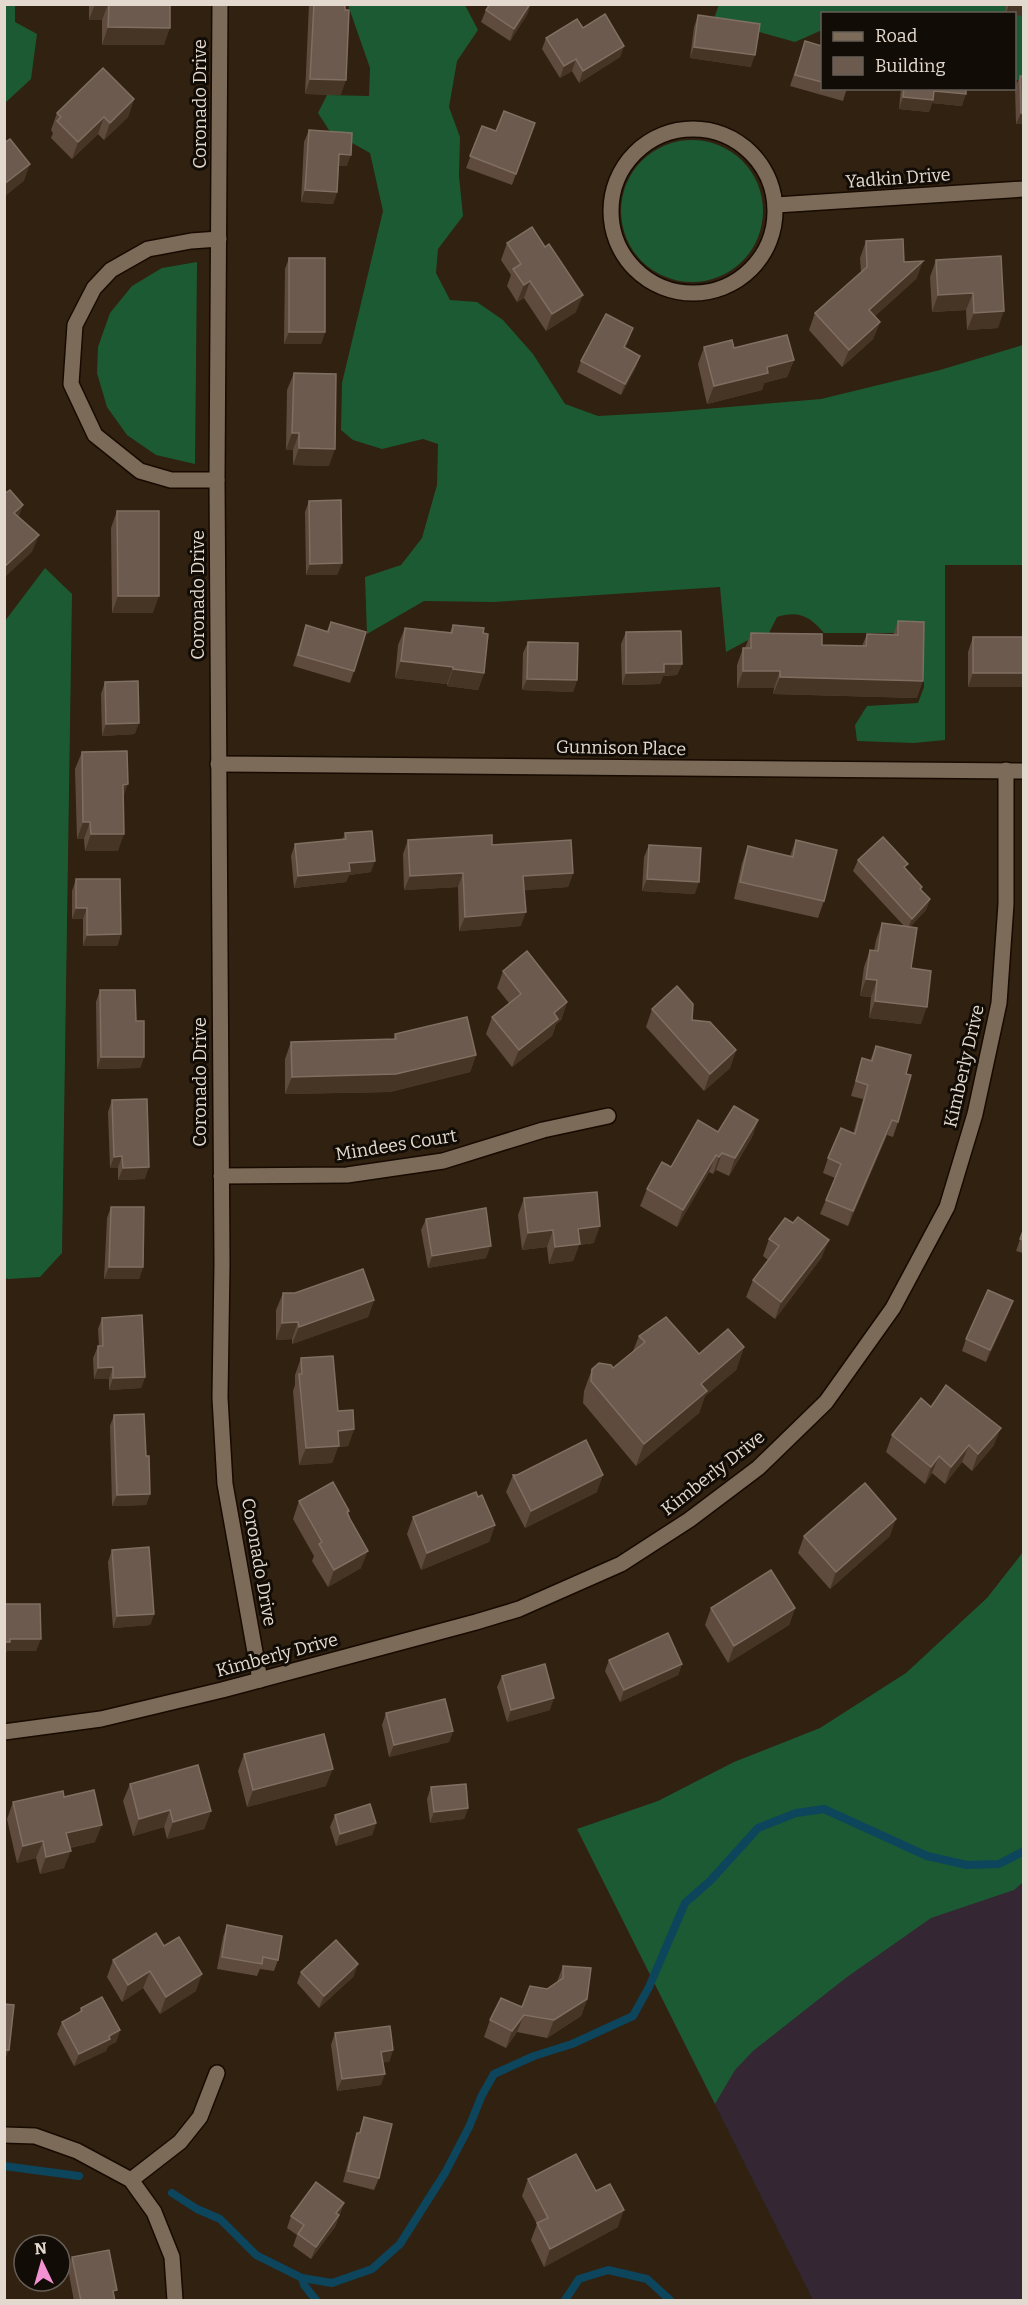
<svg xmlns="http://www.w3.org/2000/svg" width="1028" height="2305" font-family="Bitter,serif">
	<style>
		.education { fill: #342633 }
		.forest { fill: #1c5a33 }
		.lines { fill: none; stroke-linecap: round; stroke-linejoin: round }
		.stream { stroke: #0c455c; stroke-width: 8 }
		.street-casing { stroke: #170a00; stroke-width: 18 }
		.street { stroke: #7d6b59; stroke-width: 15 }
		.wall { fill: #5e4b3e }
		.shaded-wall { fill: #463425 }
		.building { fill: #6c5a4e; stroke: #7f6e62; stroke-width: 1.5 }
		.labels { text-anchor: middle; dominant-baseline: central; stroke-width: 6; stroke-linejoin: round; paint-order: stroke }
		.street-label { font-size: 18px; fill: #e3d9cf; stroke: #120c06 }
	</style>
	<rect width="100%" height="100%" fill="#302110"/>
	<path class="education" d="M 1023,1552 L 1023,2300 L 813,2300 L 577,1829 L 658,1801 L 734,1762 L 820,1728 L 906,1673 L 987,1598 Z"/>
	<g class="forest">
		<path d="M 5,4 L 15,5 L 15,22 L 37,34 L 31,79 L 5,103 Z"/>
		<path d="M 719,4 L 1023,5 L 1023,80 L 1015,80 L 1014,14 L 822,14 L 822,30 L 795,42 L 714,19 Z"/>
		<path d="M 348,5 L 465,5 L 478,30 L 457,61 L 449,107 L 460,137 L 459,176 L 463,216 L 438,249 L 436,273 L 450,300 L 477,302 L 503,320 L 533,354 L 565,404 L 598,416 L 669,412 L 821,399 L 940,370 L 1023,345 L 1023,565 L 945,565 L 945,740 L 914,743 L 857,741 L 855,725 L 867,706 L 918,703 L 924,687 L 924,637 L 912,633 L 824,633 C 810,616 798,610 777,617 L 769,633 L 752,638 L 726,652 L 720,587 L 493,602 L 424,601 L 367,634 L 365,577 L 401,565 L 422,538 L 437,485 L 438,444 L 423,439 L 382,449 L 353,440 L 341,430 L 342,383 L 383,211 L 370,153 L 329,130 L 318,113 L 327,95 L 369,96 L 370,68 Z"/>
		<circle cx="692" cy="211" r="71"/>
		<path d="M 197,262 L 195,464 L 156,455 L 127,435 L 107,407 L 97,373 L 98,347 L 110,313 L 132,286 L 162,268 Z"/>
		<path d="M 45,568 L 72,594 L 62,1253 L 40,1277 L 9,1279 L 4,1278 L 5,621 Z"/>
		<path d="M 1023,1552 L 1023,1882 L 1014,1890 L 931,1918 L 847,1977 L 753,2051 L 735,2070 L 715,2104 L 577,1829 L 658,1801 L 734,1762 L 820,1728 L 906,1673 L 987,1598 Z"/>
	</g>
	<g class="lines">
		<g class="stream">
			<path d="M 4,2166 L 79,2176"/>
			<path d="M 172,2193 L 197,2209 L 220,2219 L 256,2255 L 302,2278 L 332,2283 L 372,2269 L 400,2244 L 445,2173 L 469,2127 L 482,2095 L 494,2074 L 534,2056 L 572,2044 L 633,2016 L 649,1987 L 685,1903 L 711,1880 L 758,1828 L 796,1813 L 824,1809 L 927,1856 L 967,1865 L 999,1864 L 1024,1851"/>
			<path d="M 302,2278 L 304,2285 L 316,2300"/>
			<path d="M 565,2300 L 579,2279 L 608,2270 L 647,2279 L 670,2300"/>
		</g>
		<defs>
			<g id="street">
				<path d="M 220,4 L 217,480 L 222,1264 L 220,1398 L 225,1484 L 260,1680"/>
				<circle cx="693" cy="211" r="82"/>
				<path d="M 776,205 L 1024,189"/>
				<path d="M 217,480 L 171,480 L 140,471 L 95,435 L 71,384 L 75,325 L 94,288 L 111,270 L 148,249 L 191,241 L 219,239"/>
				<path d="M 218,764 L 1024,771"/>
				<path d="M 221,1176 L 347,1175 L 443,1161 L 543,1130 L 608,1116"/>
				<path d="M 4,1732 L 101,1719 L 222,1690 L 476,1622 L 519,1609 L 621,1564 L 689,1520 L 758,1468 L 826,1402 L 893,1308 L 947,1207 L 975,1114 L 999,1003 L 1006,904 L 1006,770"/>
				<path d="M 4,2135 L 35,2136 L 77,2151 L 131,2180 L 154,2212 L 172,2257 L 175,2300"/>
				<path d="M 131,2180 L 180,2142 L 200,2117 L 217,2073"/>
			</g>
		</defs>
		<use href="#street" class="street-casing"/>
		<use href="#street" class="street"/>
	</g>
	<g class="wall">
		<path d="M 89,4 L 170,4 L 164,45 L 102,45 L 102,20 L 89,20 Z"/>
		<path d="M 309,4 L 345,4 L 341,95 L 305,94 Z"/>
		<path d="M 1006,4 L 1023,4 L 1023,16 L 1014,15 L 1014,14 L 1005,14 Z"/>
		<path d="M 486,10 L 528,13 L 510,41 L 481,22 Z"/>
		<path d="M 698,15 L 751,67 L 690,58 L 694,27 Z"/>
		<path d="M 583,28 L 624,46 L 620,57 L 579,83 L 572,71 L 560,78 L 542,49 L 546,38 Z"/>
		<path d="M 805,41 L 822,46 L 822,43 L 822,88 L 847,88 L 843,101 L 790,86 Z"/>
		<path d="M 1020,76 L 1023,76 L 1023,124 L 1016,124 L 1015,88 Z"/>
		<path d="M 901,88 L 966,88 L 962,106 L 932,103 L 929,112 L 899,109 Z"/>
		<path d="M 134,99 L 128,117 L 104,140 L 98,134 L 72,159 L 51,138 L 53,133 L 51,130 L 57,113 Z"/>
		<path d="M 535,123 L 512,185 L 466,168 L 482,126 L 496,131 Z"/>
		<path d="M 309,130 L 347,166 L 339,166 L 337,192 L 333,204 L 301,202 L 304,142 Z"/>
		<path d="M 866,241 L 904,262 L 917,278 L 875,316 L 880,322 L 873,339 L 842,367 L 809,330 L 815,313 L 861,272 L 860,258 Z"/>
		<path d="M 507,243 L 576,312 L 546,331 L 524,298 L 517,302 L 507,286 L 511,275 L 501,260 Z"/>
		<path d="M 1001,256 L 998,328 L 967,330 L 966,310 L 932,312 L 930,277 L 936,260 Z"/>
		<path d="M 289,258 L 325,332 L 321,344 L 284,344 L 285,269 Z"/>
		<path d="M 629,340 L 625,348 L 640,356 L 636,367 L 621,395 L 577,372 L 581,361 Z"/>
		<path d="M 704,347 L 734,348 L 794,360 L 787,377 L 764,383 L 762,390 L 707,404 L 698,364 Z"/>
		<path d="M 294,373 L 329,466 L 293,465 L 293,450 L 286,450 L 287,390 Z"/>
		<path d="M 309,501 L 342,563 L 337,575 L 306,575 L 305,512 Z"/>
		<path d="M 117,511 L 153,613 L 112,613 L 111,528 Z"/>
		<path d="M 898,621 L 917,698 L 773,694 L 774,688 L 737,688 L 737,665 L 743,648 L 745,648 L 751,633 L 822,645 L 862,646 L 867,634 L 893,635 Z"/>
		<path d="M 331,622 L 354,671 L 350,683 L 293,666 L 306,625 L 327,631 Z"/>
		<path d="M 453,625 L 483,633 L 484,673 L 478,690 L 447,686 L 447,684 L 395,678 L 398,645 L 405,628 L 450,632 Z"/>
		<path d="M 626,632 L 682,664 L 677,675 L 663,676 L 660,684 L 622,685 L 621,644 Z"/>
		<path d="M 973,637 L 1023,637 L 1023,687 L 968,687 L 968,652 Z"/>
		<path d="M 528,642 L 577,680 L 573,692 L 522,690 L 523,653 Z"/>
		<path d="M 105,682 L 135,734 L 102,736 L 101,694 Z"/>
		<path d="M 82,752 L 123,798 L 118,851 L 85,851 L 84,839 L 77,839 L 75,769 Z"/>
		<path d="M 345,833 L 371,872 L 349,875 L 346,882 L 294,888 L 291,856 L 295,844 L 343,839 Z"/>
		<path d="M 408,840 L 492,845 L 573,873 L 568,887 L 524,890 L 521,926 L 459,931 L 458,887 L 404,890 L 403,854 Z"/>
		<path d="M 796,840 L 824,901 L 818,918 L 734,899 L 742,863 L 748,846 L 790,856 Z"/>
		<path d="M 649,845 L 695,894 L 642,891 L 644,857 Z"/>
		<path d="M 858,860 L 906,869 L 922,887 L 921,890 L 930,899 L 926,910 L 910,927 L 911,968 L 921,1024 L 869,1018 L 871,997 L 860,996 L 864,967 L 870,950 L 874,951 L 876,940 L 882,923 L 904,926 L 853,871 Z"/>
		<path d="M 76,879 L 121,934 L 117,946 L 83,946 L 83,919 L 72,919 L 72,891 Z"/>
		<path d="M 503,971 L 567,1002 L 561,1020 L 556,1024 L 552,1036 L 512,1067 L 486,1034 L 492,1017 L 509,1003 L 497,988 Z"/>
		<path d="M 100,990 L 136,1021 L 144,1057 L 140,1068 L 97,1069 L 96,1002 Z"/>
		<path d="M 652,1009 L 692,1020 L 736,1050 L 730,1068 L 704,1091 L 646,1027 Z"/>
		<path d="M 395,1034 L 476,1055 L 470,1072 L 390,1092 L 285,1094 L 285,1059 L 291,1042 L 393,1040 Z"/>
		<path d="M 876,1046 L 906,1074 L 898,1122 L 893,1137 L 887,1135 L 848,1226 L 820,1214 L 835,1178 L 823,1173 L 828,1158 L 853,1134 L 863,1099 L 851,1096 L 862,1058 L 870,1061 Z"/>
		<path d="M 112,1100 L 145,1179 L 118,1180 L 118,1168 L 110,1168 L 108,1112 Z"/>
		<path d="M 758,1120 L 752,1137 L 729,1176 L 716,1170 L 713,1174 L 709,1172 L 677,1227 L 640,1206 L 647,1189 L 671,1167 L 718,1132 Z"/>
		<path d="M 524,1198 L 594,1243 L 579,1245 L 573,1261 L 549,1264 L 547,1247 L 522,1250 L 518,1215 Z"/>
		<path d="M 111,1207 L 143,1267 L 139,1279 L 104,1279 L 107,1218 Z"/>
		<path d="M 426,1219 L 486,1258 L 428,1268 L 421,1230 Z"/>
		<path d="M 793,1223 L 822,1257 L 775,1319 L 746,1297 L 753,1280 L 768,1260 L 763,1256 L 769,1239 Z"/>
		<path d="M 1023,1231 L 1023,1253 L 1016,1251 Z"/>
		<path d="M 283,1293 L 374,1300 L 368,1317 L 292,1344 L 292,1339 L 276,1340 L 276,1310 Z"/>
		<path d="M 1009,1312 L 986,1362 L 962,1351 L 966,1339 Z"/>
		<path d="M 102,1318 L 145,1377 L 141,1388 L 109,1390 L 109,1379 L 94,1379 L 93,1358 L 98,1346 L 99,1346 L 98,1329 Z"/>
		<path d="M 639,1336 L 699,1354 L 744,1347 L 736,1370 L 705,1396 L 699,1413 L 636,1466 L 583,1403 L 584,1391 L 592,1369 L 613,1368 L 633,1351 Z"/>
		<path d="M 301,1358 L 338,1411 L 354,1429 L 348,1446 L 338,1447 L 332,1463 L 299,1465 L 293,1391 L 295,1385 L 295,1375 Z"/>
		<path d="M 931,1407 L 994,1445 L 972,1471 L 962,1462 L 945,1484 L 932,1473 L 925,1484 L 886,1452 L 892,1435 Z"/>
		<path d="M 114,1415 L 146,1456 L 150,1494 L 146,1505 L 112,1506 L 110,1426 Z"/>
		<path d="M 513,1475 L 597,1492 L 525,1528 L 506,1492 Z"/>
		<path d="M 478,1497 L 495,1525 L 489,1542 L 421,1570 L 407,1534 L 413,1517 Z"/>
		<path d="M 299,1501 L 349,1511 L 348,1514 L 361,1568 L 328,1587 L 312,1561 L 314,1556 L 293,1519 Z"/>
		<path d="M 804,1536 L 890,1536 L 830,1589 L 798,1553 Z"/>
		<path d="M 112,1550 L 154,1614 L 150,1625 L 113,1628 L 108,1562 Z"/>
		<path d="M 711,1608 L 795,1608 L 789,1625 L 728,1663 L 705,1625 Z"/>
		<path d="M 609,1660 L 682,1664 L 678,1675 L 620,1702 L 605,1671 Z"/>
		<path d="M 502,1676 L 550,1710 L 507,1722 L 497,1687 Z"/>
		<path d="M 386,1713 L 453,1731 L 449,1742 L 389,1757 L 382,1725 Z"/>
		<path d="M 244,1754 L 326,1786 L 247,1807 L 238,1771 Z"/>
		<path d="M 130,1784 L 211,1811 L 204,1829 L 167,1839 L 164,1827 L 133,1836 L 123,1801 Z"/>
		<path d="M 431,1787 L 468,1808 L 464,1819 L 430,1823 L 427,1799 Z"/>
		<path d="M 64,1797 L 95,1842 L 70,1848 L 64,1868 L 40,1874 L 36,1858 L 17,1863 L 7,1819 L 13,1802 Z"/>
		<path d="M 335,1815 L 376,1823 L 372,1835 L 336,1846 L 330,1827 Z"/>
		<path d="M 227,1925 L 278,1960 L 274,1971 L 260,1969 L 257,1976 L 217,1969 L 223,1937 Z"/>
		<path d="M 164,1946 L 196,1991 L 160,2014 L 143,1988 L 122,2002 L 107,1977 L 113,1960 Z"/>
		<path d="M 563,1966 L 587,1999 L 581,2016 L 547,2038 L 517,2032 L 506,2048 L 484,2037 L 490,2020 L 522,2007 L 557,1982 Z"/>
		<path d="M 301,1972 L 354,1976 L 319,2008 L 297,1983 Z"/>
		<path d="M 81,2008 L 120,2030 L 116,2042 L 108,2046 L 106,2051 L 74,2066 L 57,2034 L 62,2022 L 79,2013 Z"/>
		<path d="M 335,2033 L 393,2050 L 389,2062 L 383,2062 L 381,2085 L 337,2091 L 331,2045 Z"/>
		<path d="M 364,2117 L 379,2178 L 374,2190 L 343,2182 L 353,2144 L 357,2133 L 359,2133 Z"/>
		<path d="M 528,2179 L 596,2191 L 618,2227 L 544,2267 L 531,2240 L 537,2224 L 522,2196 Z"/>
		<path d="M 344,2203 L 335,2227 L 311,2259 L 293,2246 L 297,2235 L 287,2228 L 291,2216 Z"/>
		<path d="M 72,2257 L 114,2298 L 115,2301 L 74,2301 L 68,2269 Z"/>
	</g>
	<g class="shaded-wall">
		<path d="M 95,4 L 108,4 L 102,20 L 89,20 Z"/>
		<path d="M 530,4 L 531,4 L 528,13 L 510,41 L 514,29 Z"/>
		<path d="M 1009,4 L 1023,4 L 1023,16 L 1014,15 L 1014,14 L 1006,14 Z"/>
		<path d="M 108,27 L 170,28 L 164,45 L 102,45 Z"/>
		<path d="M 624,46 L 620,57 L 579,83 L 583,71 Z"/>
		<path d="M 694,47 L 755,55 L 751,67 L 690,58 Z"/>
		<path d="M 576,59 L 572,71 L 560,78 L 564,66 Z"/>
		<path d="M 310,79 L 346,80 L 341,95 L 305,94 Z"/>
		<path d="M 934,91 L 966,94 L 962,106 L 932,103 L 929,112 L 899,109 L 903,97 Z"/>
		<path d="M 134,99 L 128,117 L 104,140 L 110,123 Z"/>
		<path d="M 1021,113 L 1023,113 L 1023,124 L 1016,124 Z"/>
		<path d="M 104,117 L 98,134 L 72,159 L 78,142 Z"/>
		<path d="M 339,154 L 351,155 L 347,166 L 335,166 Z"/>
		<path d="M 30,164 L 24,181 L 4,197 L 4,184 Z"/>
		<path d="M 305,190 L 337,192 L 333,204 L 301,202 Z"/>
		<path d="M 923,261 L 917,278 L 863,327 L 869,310 Z"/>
		<path d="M 530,281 L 524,298 L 517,302 L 524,285 Z"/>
		<path d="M 973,293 L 966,310 L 932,312 L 938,295 Z"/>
		<path d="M 583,295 L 576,312 L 546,331 L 552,314 Z"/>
		<path d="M 1004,311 L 998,328 L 967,330 L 974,313 Z"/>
		<path d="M 880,322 L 873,339 L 842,367 L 849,350 Z"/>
		<path d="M 633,328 L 629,340 L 619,359 L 624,347 Z"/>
		<path d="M 289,332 L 325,332 L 321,344 L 284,344 Z"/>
		<path d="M 640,356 L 636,367 L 621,395 L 625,384 Z"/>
		<path d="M 794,360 L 787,377 L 764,383 L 762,390 L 707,404 L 714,386 L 767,367 Z"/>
		<path d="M 292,433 L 299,433 L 293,450 L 286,450 Z"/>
		<path d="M 299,448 L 335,449 L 329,466 L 293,465 Z"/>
		<path d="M 23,505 L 17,522 L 14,513 Z"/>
		<path d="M 39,535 L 32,552 L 4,578 L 4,567 Z"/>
		<path d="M 342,563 L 337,575 L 306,575 L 310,564 Z"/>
		<path d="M 118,596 L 159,596 L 153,613 L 112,613 Z"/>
		<path d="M 401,661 L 453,667 L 447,684 L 395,678 Z"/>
		<path d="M 664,664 L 682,664 L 677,675 L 663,676 L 660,684 L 622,685 L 626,673 Z"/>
		<path d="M 453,669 L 484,673 L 478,690 L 447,686 Z"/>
		<path d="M 743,671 L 780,671 L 774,688 L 737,688 Z"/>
		<path d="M 973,673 L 1023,673 L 1023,687 L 968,687 Z"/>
		<path d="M 780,677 L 923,681 L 917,698 L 773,694 Z"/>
		<path d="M 527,679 L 577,680 L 573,692 L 522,690 Z"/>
		<path d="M 139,723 L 135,734 L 102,736 L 106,724 Z"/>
		<path d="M 128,784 L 122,801 L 123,785 Z"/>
		<path d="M 83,822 L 90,822 L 84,839 L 77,839 Z"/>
		<path d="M 91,834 L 124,834 L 118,851 L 85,851 Z"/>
		<path d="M 375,861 L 371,872 L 349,875 L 346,882 L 294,888 L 298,876 L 349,863 Z"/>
		<path d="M 463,873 L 458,887 L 404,890 L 410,876 Z"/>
		<path d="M 573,873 L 568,887 L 518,891 L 523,876 Z"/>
		<path d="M 647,879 L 699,882 L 695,894 L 642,891 Z"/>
		<path d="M 930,899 L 926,910 L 907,930 L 912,919 Z"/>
		<path d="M 76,908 L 87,908 L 83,919 L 72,919 Z"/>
		<path d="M 526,912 L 521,926 L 459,931 L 465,917 Z"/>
		<path d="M 121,934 L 117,946 L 83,946 L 87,935 Z"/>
		<path d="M 866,979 L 877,980 L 871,997 L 860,996 Z"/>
		<path d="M 875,1001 L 927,1007 L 921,1024 L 869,1018 Z"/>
		<path d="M 567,1002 L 561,1020 L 556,1024 L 552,1036 L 512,1067 L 519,1050 L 554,1013 Z"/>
		<path d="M 736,1050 L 730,1068 L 704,1091 L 710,1074 Z"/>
		<path d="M 476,1055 L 470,1072 L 390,1092 L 285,1094 L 292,1077 Z"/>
		<path d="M 101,1057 L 144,1057 L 140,1068 L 97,1069 Z"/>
		<path d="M 758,1120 L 752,1137 L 729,1176 L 735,1158 Z"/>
		<path d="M 892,1120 L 887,1135 L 848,1226 L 853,1211 Z"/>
		<path d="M 722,1153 L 716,1170 L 713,1174 L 719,1157 Z"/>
		<path d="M 716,1155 L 709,1172 L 677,1227 L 683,1210 Z"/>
		<path d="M 122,1156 L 118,1168 L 110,1168 L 114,1157 Z"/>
		<path d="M 149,1167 L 145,1179 L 118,1180 L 123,1168 Z"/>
		<path d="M 600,1226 L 594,1243 L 579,1245 L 573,1261 L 549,1264 L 555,1247 L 578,1229 Z"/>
		<path d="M 553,1230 L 547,1247 L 522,1250 L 528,1233 Z"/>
		<path d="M 829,1240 L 822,1257 L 775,1319 L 781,1302 Z"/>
		<path d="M 491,1246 L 486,1258 L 428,1268 L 432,1256 Z"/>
		<path d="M 109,1267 L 143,1267 L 139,1279 L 104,1279 Z"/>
		<path d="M 374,1300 L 368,1317 L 292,1344 L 299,1327 Z"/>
		<path d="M 1013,1301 L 1009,1312 L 986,1362 L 990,1350 Z"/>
		<path d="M 298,1322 L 292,1339 L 276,1340 L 282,1323 Z"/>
		<path d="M 744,1347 L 736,1370 L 705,1396 L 699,1413 L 636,1466 L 644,1444 L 701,1384 Z"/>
		<path d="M 113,1367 L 109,1379 L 94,1379 L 98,1368 Z"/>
		<path d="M 145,1377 L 141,1388 L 109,1390 L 113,1378 Z"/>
		<path d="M 1001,1428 L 994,1445 L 972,1471 L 978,1454 Z"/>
		<path d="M 354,1429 L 348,1446 L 338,1447 L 332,1463 L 299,1465 L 306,1448 L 338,1431 Z"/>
		<path d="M 969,1445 L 962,1462 L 945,1484 L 951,1467 Z"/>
		<path d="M 939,1456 L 932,1473 L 925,1484 L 931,1467 Z"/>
		<path d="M 603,1475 L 597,1492 L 525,1528 L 531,1511 Z"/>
		<path d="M 150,1494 L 146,1505 L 112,1506 L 117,1495 Z"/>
		<path d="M 896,1519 L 890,1536 L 830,1589 L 836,1572 Z"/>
		<path d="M 495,1525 L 489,1542 L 421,1570 L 427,1553 Z"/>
		<path d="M 368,1551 L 361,1568 L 328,1587 L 334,1570 Z"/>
		<path d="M 795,1608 L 789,1625 L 728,1663 L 734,1646 Z"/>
		<path d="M 154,1614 L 150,1625 L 113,1628 L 117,1616 Z"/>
		<path d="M 10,1639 L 41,1639 L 36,1651 L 7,1651 L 6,1654 L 4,1654 L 4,1642 Z"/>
		<path d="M 682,1664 L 678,1675 L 620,1702 L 624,1690 Z"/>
		<path d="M 554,1698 L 550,1710 L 507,1722 L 511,1710 Z"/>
		<path d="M 453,1731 L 449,1742 L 389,1757 L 394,1745 Z"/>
		<path d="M 333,1769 L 326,1786 L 247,1807 L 253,1790 Z"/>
		<path d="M 468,1808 L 464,1819 L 430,1823 L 434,1812 Z"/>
		<path d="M 170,1810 L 164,1827 L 133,1836 L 139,1819 Z"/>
		<path d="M 211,1811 L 204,1829 L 167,1839 L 173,1822 Z"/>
		<path d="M 376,1823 L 372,1835 L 336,1846 L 340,1834 Z"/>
		<path d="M 102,1825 L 95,1842 L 60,1850 L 66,1833 Z"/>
		<path d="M 43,1841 L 36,1858 L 17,1863 L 23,1846 Z"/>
		<path d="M 71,1851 L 64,1868 L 40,1874 L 46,1857 Z"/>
		<path d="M 358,1964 L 354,1976 L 319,2008 L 324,1996 Z"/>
		<path d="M 150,1971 L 143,1988 L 122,2002 L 128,1985 Z"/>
		<path d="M 202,1974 L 196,1991 L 160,2014 L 166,1997 Z"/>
		<path d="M 587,1999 L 581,2016 L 547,2038 L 554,2020 Z"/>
		<path d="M 524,2015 L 517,2032 L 506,2048 L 512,2031 Z"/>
		<path d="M 120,2030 L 116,2042 L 108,2046 L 106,2051 L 74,2066 L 79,2054 Z"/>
		<path d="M 4,2050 L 9,2050 L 4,2062 Z"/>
		<path d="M 393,2050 L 389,2062 L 377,2063 L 381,2052 Z"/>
		<path d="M 385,2074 L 381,2085 L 337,2091 L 342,2079 Z"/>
		<path d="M 344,2203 L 335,2227 L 311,2259 L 316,2247 L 336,2213 Z"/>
		<path d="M 624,2210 L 618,2227 L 544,2267 L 550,2249 Z"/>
	</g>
	<g class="building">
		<path d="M 109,4 L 170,4 L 170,28 L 108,27 Z"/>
		<path d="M 314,4 L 345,4 L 345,10 L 349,10 L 346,80 L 310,79 Z"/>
		<path d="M 490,4 L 530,4 L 514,29 L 486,10 Z"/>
		<path d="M 605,14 L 624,46 L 583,71 L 576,59 L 564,66 L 546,38 L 577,19 L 583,28 Z"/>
		<path d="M 698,15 L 760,24 L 755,55 L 694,47 Z"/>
		<path d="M 805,41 L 822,46 L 822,82 L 795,75 Z"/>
		<path d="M 103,68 L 134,99 L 110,123 L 104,117 L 78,142 L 57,121 L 61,117 L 57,113 Z"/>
		<path d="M 1020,76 L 1023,76 L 1023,113 L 1021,113 Z"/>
		<path d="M 904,88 L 966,88 L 966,94 L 934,91 L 933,100 L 903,97 Z"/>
		<path d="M 504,111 L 535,123 L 516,174 L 470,156 L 482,126 L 496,131 Z"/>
		<path d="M 309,130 L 352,133 L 351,155 L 339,154 L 337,192 L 305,190 Z"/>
		<path d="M 10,139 L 30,164 L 4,184 L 4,143 Z"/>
		<path d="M 532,227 L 545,247 L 549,244 L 583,295 L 552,314 L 530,281 L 524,285 L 513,269 L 521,264 L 507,243 Z"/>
		<path d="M 903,239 L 904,262 L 923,261 L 869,310 L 880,322 L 849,350 L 815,313 L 867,267 L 866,241 Z"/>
		<path d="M 1001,256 L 1004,311 L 974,313 L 973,293 L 938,295 L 936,260 Z"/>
		<rect x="289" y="258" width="36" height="74"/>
		<path d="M 606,314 L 633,328 L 624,347 L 640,356 L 625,384 L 581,361 Z"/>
		<path d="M 787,335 L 794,360 L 767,367 L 768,373 L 714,386 L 704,347 L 732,340 L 734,348 Z"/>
		<path d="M 294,373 L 336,374 L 335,449 L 299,448 L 299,433 L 292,433 Z"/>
		<path d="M 10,490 L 23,505 L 14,513 L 39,535 L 4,567 L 4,494 Z"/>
		<path d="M 341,500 L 342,563 L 310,564 L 309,501 Z"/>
		<path d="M 117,511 L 159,511 L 159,596 L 118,596 Z"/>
		<path d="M 898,621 L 924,622 L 923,681 L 780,677 L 780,671 L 743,671 L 743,648 L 751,648 L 751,633 L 822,634 L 822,645 L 866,646 L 867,634 L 898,635 Z"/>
		<path d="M 331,622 L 366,632 L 354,671 L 298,655 L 306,625 L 328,632 Z"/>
		<path d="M 453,625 L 484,628 L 483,633 L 488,634 L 484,673 L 453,669 L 453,667 L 401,661 L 405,628 L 452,633 Z"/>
		<path d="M 681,631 L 682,664 L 664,664 L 664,672 L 626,673 L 626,632 Z"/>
		<rect x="973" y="637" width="50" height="36"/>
		<path d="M 528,642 L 578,643 L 577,680 L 527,679 Z"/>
		<path d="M 138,681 L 139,723 L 106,724 L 105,682 Z"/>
		<path d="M 127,751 L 128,784 L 123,785 L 124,834 L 91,834 L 90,822 L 83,822 L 82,752 Z"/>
		<path d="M 372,831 L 375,861 L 349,863 L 350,871 L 298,876 L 295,844 L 346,839 L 345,833 Z"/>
		<path d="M 492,835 L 492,845 L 571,840 L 573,873 L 523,876 L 526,912 L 465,917 L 463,873 L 410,876 L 408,840 Z"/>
		<path d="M 883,837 L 908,864 L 904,867 L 922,887 L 920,889 L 930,899 L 912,919 L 858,860 Z"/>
		<path d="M 796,840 L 837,850 L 824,901 L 740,882 L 748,846 L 793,857 Z"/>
		<path d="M 649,845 L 701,848 L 699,882 L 647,879 Z"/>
		<path d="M 76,879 L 120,879 L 121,934 L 87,935 L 87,908 L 76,908 Z"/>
		<path d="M 882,923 L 917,928 L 911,968 L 931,971 L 927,1007 L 875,1001 L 877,980 L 866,979 L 870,950 L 878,951 Z"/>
		<path d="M 527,951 L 567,1002 L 554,1013 L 558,1019 L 519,1050 L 492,1017 L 521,994 L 503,971 Z"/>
		<path d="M 677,986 L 693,1004 L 692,1020 L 710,1022 L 736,1050 L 710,1074 L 652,1009 Z"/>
		<path d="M 100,990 L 135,990 L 136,1021 L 144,1021 L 144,1057 L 101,1057 Z"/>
		<path d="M 467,1017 L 476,1055 L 396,1074 L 292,1077 L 291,1042 L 396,1039 L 395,1034 Z"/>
		<path d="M 876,1046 L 911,1055 L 906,1074 L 911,1075 L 898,1122 L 892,1120 L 853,1211 L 826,1200 L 841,1164 L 828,1158 L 841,1128 L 855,1134 L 868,1085 L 856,1081 L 862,1058 L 872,1061 Z"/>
		<path d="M 147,1099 L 149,1167 L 123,1168 L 122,1156 L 114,1157 L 112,1100 Z"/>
		<path d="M 734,1106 L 758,1120 L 735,1158 L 722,1153 L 719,1157 L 716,1155 L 683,1210 L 647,1189 L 662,1162 L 671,1167 L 698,1120 L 718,1132 Z"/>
		<path d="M 597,1192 L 600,1226 L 578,1229 L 580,1244 L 555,1247 L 553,1230 L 528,1233 L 524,1198 Z"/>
		<path d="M 111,1207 L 144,1207 L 143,1267 L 109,1267 Z"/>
		<path d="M 486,1208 L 491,1246 L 432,1256 L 426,1219 Z"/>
		<path d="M 798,1217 L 829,1240 L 781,1302 L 753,1280 L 779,1246 L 769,1239 L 785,1218 L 793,1223 Z"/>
		<path d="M 1023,1231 L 1023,1240 L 1020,1239 Z"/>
		<path d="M 363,1269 L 374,1300 L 299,1327 L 298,1322 L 282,1323 L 283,1293 L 295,1293 Z"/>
		<path d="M 988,1290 L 1013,1301 L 990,1350 L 966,1339 Z"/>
		<path d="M 142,1315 L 145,1377 L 113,1378 L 113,1367 L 98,1368 L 98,1346 L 103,1346 L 102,1318 Z"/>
		<path d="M 666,1317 L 699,1354 L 728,1329 L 744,1347 L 701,1384 L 707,1391 L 644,1444 L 591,1381 L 592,1369 L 599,1363 L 611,1365 L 613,1368 L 645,1342 L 639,1336 Z"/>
		<path d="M 333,1356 L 338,1411 L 353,1410 L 354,1429 L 338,1431 L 339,1446 L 306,1448 L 299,1374 L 302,1374 L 301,1358 Z"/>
		<path d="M 946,1385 L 1001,1428 L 978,1454 L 969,1445 L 951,1467 L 939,1456 L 931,1467 L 892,1435 L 921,1398 L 931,1407 Z"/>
		<path d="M 144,1414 L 146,1456 L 149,1456 L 150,1494 L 117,1495 L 114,1415 Z"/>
		<path d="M 586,1440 L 603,1475 L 531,1511 L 513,1475 L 517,1475 Z"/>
		<path d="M 333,1482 L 349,1511 L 347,1512 L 350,1519 L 368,1551 L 334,1570 L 319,1544 L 322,1542 L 299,1501 Z"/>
		<path d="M 865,1483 L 896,1519 L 836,1572 L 804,1536 Z"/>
		<path d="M 476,1492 L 478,1497 L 482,1495 L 495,1525 L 427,1553 L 413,1517 Z"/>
		<path d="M 149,1547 L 154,1614 L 117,1616 L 112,1550 Z"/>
		<path d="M 771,1570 L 795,1608 L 734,1646 L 711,1608 Z"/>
		<path d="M 4,1604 L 40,1604 L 41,1639 L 10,1639 L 10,1642 L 4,1642 Z"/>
		<path d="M 668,1633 L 682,1664 L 624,1690 L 609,1660 Z"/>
		<path d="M 545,1664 L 554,1698 L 511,1710 L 502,1676 Z"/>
		<path d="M 445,1699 L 453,1731 L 394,1745 L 386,1713 Z"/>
		<path d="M 324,1734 L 333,1769 L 253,1790 L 244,1754 Z"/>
		<path d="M 198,1765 L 211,1811 L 173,1822 L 170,1810 L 139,1819 L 130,1784 Z"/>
		<path d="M 466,1784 L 468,1808 L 434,1812 L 431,1787 Z"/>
		<path d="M 94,1790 L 102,1825 L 66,1833 L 71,1851 L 46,1857 L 43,1841 L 23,1846 L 13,1802 L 63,1791 L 64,1797 Z"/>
		<path d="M 370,1804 L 376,1823 L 340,1834 L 335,1815 Z"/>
		<path d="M 227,1925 L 282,1936 L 278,1960 L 263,1957 L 262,1964 L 222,1957 Z"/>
		<path d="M 156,1933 L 164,1946 L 179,1937 L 202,1974 L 166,1997 L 150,1971 L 128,1985 L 113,1960 Z"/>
		<path d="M 336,1940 L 358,1964 L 324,1996 L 301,1972 Z"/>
		<path d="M 563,1966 L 591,1968 L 587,1999 L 554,2020 L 524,2015 L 512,2031 L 490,2020 L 501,1998 L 522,2007 L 530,1986 L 547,1989 L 563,1978 Z"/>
		<path d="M 102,1997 L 120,2030 L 109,2036 L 110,2039 L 79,2054 L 62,2022 L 82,2011 L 81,2008 Z"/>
		<path d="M 4,2004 L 14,2005 L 9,2050 L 4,2050 Z"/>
		<path d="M 390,2026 L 393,2050 L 381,2052 L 385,2074 L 342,2079 L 335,2033 Z"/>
		<path d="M 364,2117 L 392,2124 L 379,2178 L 348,2171 L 357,2133 L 360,2133 Z"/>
		<path d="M 576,2154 L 596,2191 L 610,2184 L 624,2210 L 550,2249 L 537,2223 L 548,2218 L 528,2179 Z"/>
		<path d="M 316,2182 L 344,2203 L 336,2213 L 339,2215 L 316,2247 L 298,2234 L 304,2225 L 291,2216 Z"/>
		<path d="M 109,2250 L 117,2290 L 113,2291 L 115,2301 L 81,2301 L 72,2257 Z"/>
		<rect x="247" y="2300" width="35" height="1"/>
	</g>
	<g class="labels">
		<g class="street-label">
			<text transform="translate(200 104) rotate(-90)">Coronado Drive</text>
			<text transform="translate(898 178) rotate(-4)">Yadkin Drive</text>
			<text transform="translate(198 595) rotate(-90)">Coronado Drive</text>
			<text transform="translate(621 748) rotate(1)">Gunnison Place</text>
			<text transform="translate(964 1066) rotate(-77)">Kimberly Drive</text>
			<text transform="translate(200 1082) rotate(-90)">Coronado Drive</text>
			<text transform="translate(396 1145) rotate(-9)">Mindees Court</text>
			<text transform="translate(713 1473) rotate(-38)">Kimberly Drive</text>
			<text transform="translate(259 1562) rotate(80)">Coronado Drive</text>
			<text transform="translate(277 1655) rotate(-15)">Kimberly Drive</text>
		</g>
	</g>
	<rect width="1028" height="2305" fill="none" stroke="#e3d9cf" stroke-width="12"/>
	<rect x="821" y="12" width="195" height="78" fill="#120c06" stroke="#665e56" stroke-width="1.5"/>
	<rect x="833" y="32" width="30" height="9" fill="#7d6b59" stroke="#665e56" stroke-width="1.5"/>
	<text x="875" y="42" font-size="18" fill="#e3d9cf">Road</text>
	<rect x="833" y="57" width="30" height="18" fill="#6c5a4e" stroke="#665e56" stroke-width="1.5"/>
	<text x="875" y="72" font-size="18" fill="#e3d9cf">Building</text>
	<g transform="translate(42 2263) rotate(355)"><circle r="28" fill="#120c06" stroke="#665e56" stroke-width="1.5"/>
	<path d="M0-4.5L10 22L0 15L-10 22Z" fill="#f491d3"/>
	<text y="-9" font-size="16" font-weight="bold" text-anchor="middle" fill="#e3d9cf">N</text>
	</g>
</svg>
